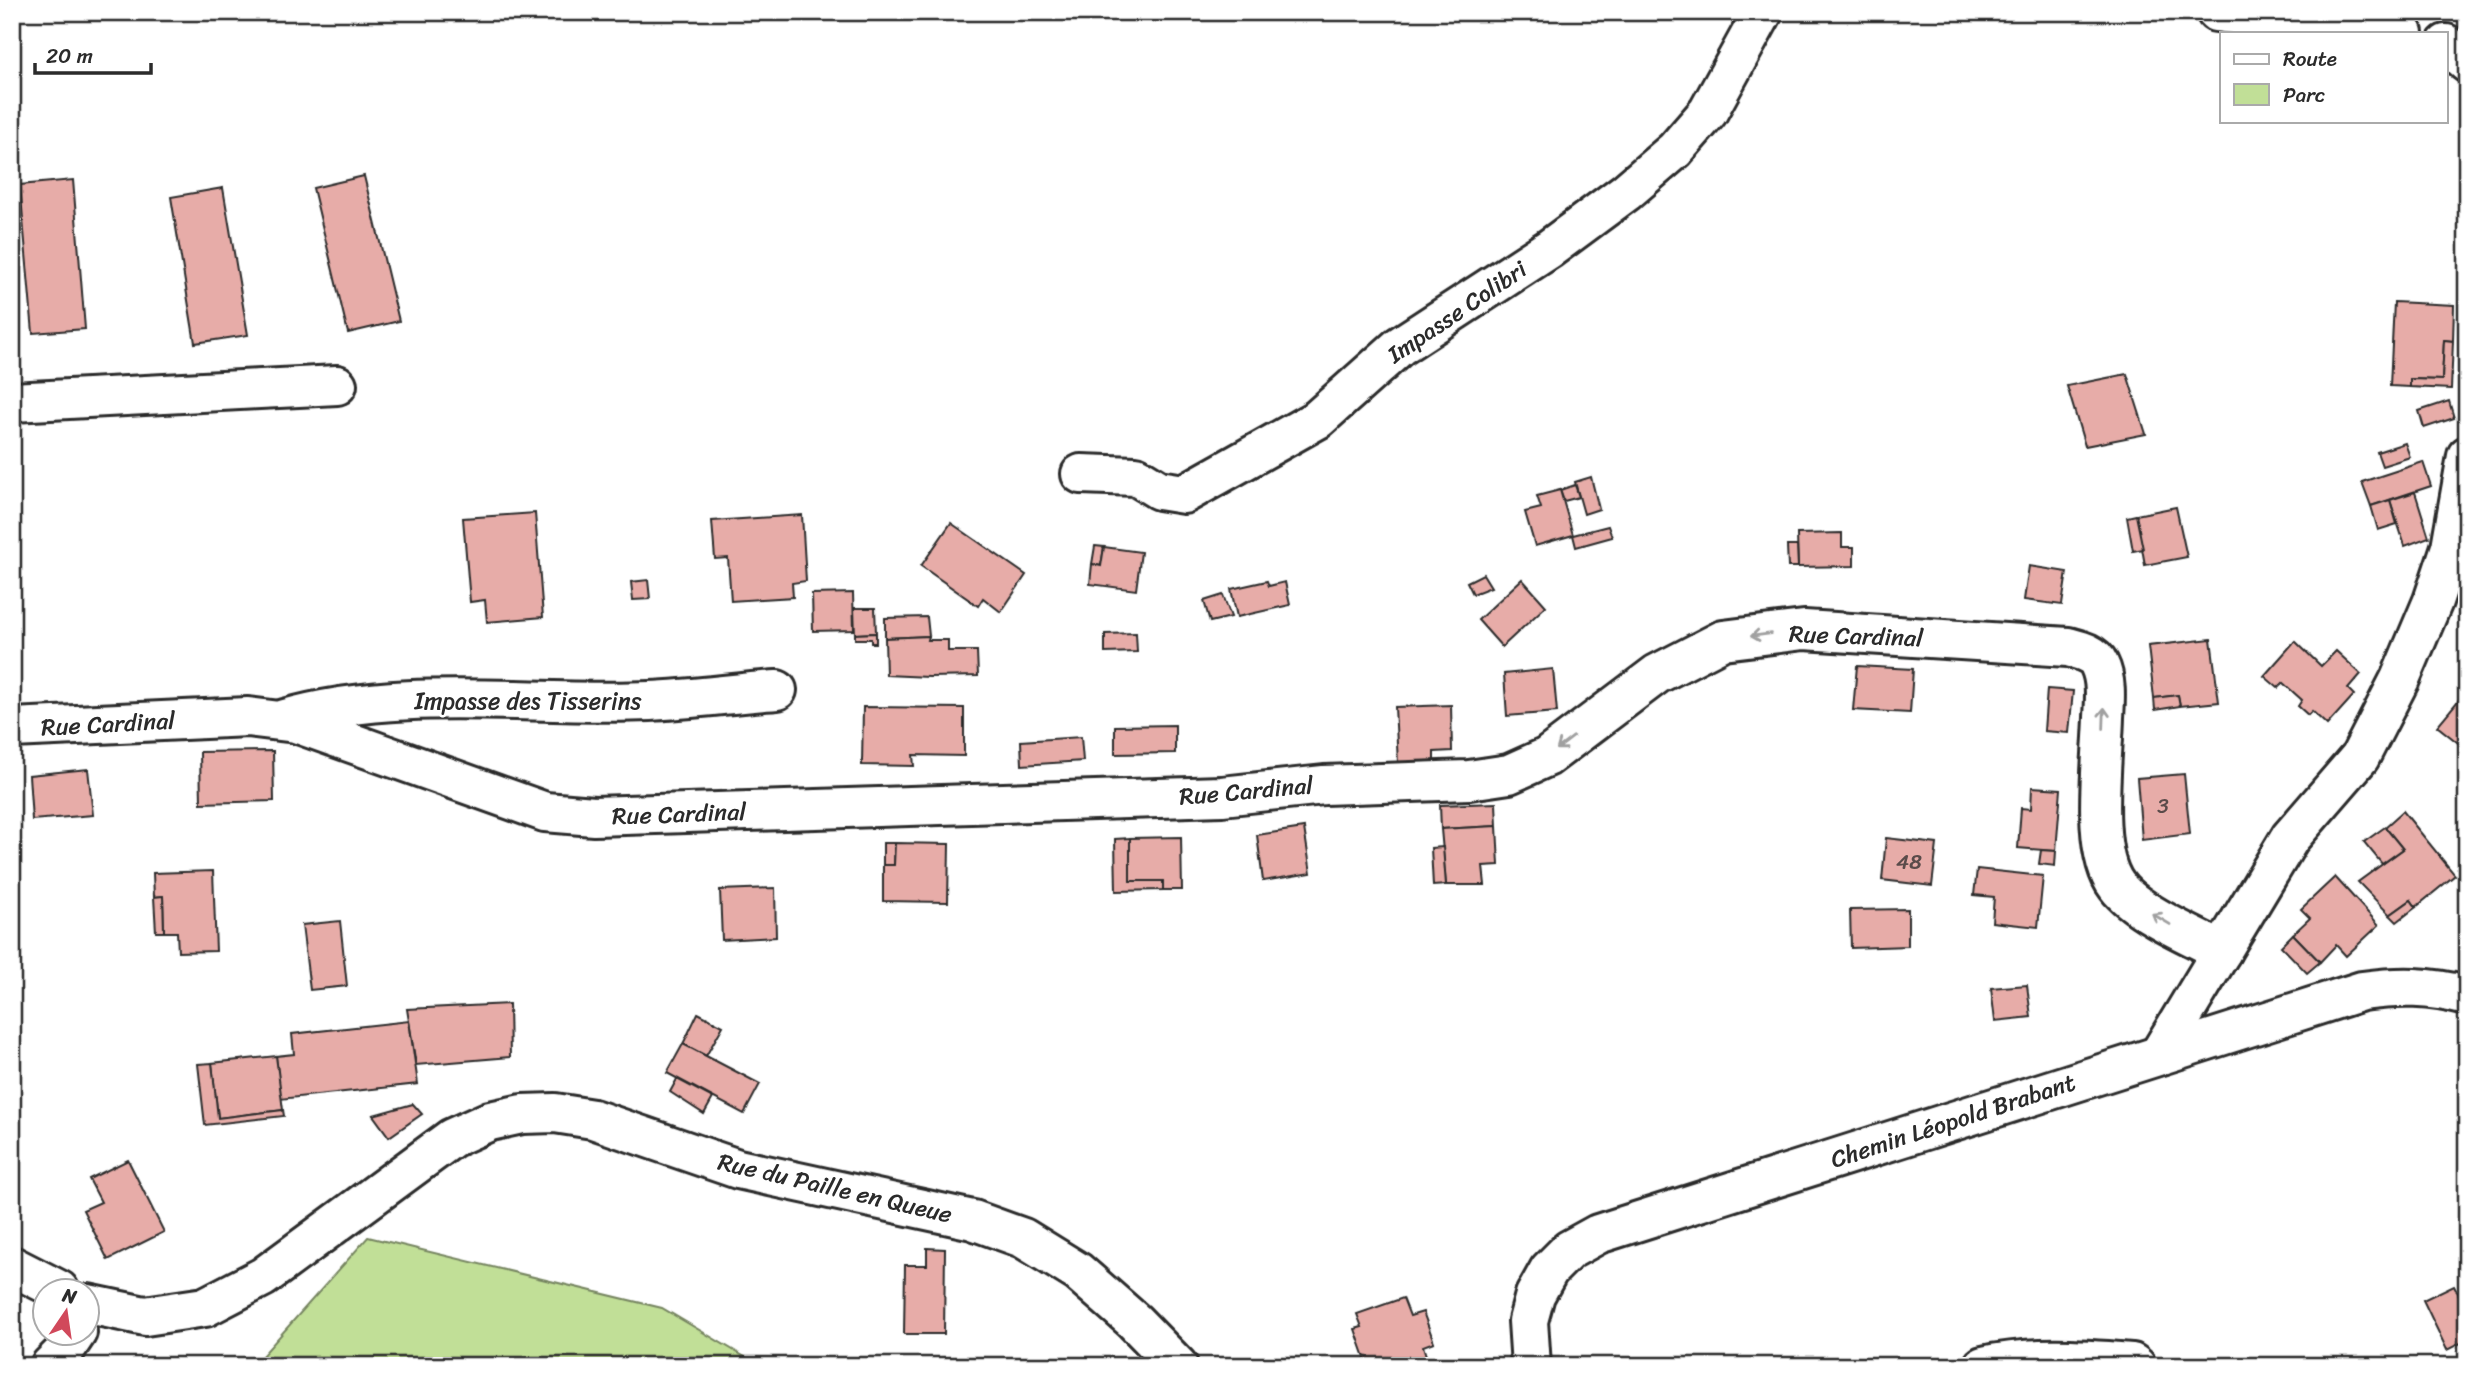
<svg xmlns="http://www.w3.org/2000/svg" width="2479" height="1378" font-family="Sriracha,sans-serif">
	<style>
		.green { fill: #c1df97; stroke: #768561; stroke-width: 2 }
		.building { fill: #e7aca8; stroke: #2b2b2b; stroke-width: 2 }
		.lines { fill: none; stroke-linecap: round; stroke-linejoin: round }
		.street-casing { stroke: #2b2b2b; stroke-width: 44 }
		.secondary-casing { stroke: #2b2b2b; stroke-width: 44 }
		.street { stroke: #fff; stroke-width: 38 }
		.secondary { stroke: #fff; stroke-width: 38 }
		.oneway { stroke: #a0a0a0 }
		.labels { text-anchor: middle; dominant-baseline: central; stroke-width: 5; stroke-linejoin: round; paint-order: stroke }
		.number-label { font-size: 21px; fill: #5a4b4a }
		.street-label { font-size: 24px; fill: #2b2b2b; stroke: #fff }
	</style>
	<rect width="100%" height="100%" fill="#fff"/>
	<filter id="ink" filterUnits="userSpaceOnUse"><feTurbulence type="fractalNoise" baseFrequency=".0143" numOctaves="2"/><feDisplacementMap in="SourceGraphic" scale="14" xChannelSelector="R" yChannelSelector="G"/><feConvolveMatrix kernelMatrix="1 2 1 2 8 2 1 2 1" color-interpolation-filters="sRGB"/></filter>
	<g filter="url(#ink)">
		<path class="green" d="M 368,1237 L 662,1308 L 760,1366 L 253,1366 Z"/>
		<g class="building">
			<path d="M 364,176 L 399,321 L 348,333 L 313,188 Z"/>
			<path d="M 73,180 L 85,329 L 33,333 L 20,185 Z"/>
			<path d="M 223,188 L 248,335 L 195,343 L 171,197 Z"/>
			<path d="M 2394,302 L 2454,305 L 2453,341 L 2444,340 L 2442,380 L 2410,379 L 2410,387 L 2390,386 Z"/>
			<path d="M 2444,340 L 2453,341 L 2451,389 L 2410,387 L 2410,379 L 2442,380 Z"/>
			<path d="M 2127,374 L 2146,434 L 2085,446 L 2067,386 Z"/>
			<path d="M 2449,401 L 2454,418 L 2424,428 L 2419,411 Z"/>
			<path d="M 2405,443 L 2410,457 L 2382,466 L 2377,452 Z"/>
			<path d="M 2423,462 L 2431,486 L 2371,506 L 2362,482 Z"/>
			<path d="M 1591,477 L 1599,509 L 1584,514 L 1575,482 Z"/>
			<path d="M 1575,485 L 1579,497 L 1564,501 L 1560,490 Z"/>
			<path d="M 1560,490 L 1573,535 L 1535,546 L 1525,512 L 1541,508 L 1537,496 Z"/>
			<path d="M 2415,492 L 2429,537 L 2405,546 L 2390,500 Z"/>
			<path d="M 2390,500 L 2397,524 L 2378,530 L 2371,506 Z"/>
			<path d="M 2176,507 L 2187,557 L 2145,565 L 2136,515 Z"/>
			<path d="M 535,513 L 543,617 L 487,622 L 485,600 L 470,602 L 463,518 Z"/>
			<path d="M 802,515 L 806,581 L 792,583 L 793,597 L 731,601 L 728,558 L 715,559 L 712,521 Z"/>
			<path d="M 2136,515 L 2143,549 L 2133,551 L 2127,517 Z"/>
			<path d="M 951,523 L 1026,575 L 1001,612 L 983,598 L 978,606 L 921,566 Z"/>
			<path d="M 1608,526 L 1612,537 L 1576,547 L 1573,535 Z"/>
			<path d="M 1842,533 L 1842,547 L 1854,547 L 1854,566 L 1798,567 L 1797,534 Z"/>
			<path d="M 1095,546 L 1104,547 L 1101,566 L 1092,564 Z"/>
			<path d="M 1787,546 L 1797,546 L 1798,567 L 1788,567 Z"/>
			<path d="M 1104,547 L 1141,552 L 1136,590 L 1090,584 L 1092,564 L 1101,566 Z"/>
			<path d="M 2029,566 L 2067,572 L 2062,605 L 2024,600 Z"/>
			<path d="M 1483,574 L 1491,587 L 1473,594 L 1467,582 Z"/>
			<path d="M 1522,579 L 1546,606 L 1502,647 L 1478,620 Z"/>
			<path d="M 648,580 L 650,599 L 633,600 L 631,582 Z"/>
			<path d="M 1267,581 L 1269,586 L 1285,582 L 1290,605 L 1237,617 L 1231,589 Z"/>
			<path d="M 853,593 L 854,630 L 813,631 L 812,594 Z"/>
			<path d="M 1223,595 L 1231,617 L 1210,622 L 1204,601 Z"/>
			<path d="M 854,608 L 875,608 L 876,633 L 855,634 Z"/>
			<path d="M 927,617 L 929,636 L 885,638 L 885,618 Z"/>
			<path d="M 876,633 L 876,643 L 871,643 L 871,639 L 855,639 L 855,634 Z"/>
			<path d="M 1136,633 L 1137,652 L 1105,653 L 1105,634 Z"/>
			<path d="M 929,636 L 928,640 L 948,640 L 948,651 L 977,651 L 978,676 L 929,677 L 886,675 L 885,638 Z"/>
			<path d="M 2211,639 L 2219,702 L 2180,706 L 2178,695 L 2154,698 L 2148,646 Z"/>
			<path d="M 2295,641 L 2321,666 L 2336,651 L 2361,674 L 2348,689 L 2354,695 L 2327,725 L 2312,711 L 2308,715 L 2298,706 L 2302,700 L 2283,683 L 2278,688 L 2264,676 Z"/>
			<path d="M 1857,666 L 1913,669 L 1910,713 L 1853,710 Z"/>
			<path d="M 1553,669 L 1557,712 L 1507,716 L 1504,674 Z"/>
			<path d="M 2047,689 L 2073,691 L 2069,733 L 2044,731 Z"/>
			<path d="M 2467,690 L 2467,750 L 2437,726 Z"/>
			<path d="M 2178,695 L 2180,706 L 2155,710 L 2154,698 Z"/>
			<path d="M 1451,705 L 1452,751 L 1434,752 L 1434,761 L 1398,763 L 1395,707 Z"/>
			<path d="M 863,707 L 964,708 L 964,756 L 913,755 L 914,766 L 862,765 Z"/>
			<path d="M 1175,725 L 1175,753 L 1115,754 L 1115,726 Z"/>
			<path d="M 1081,737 L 1083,761 L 1022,765 L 1021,741 Z"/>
			<path d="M 273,751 L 274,801 L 201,803 L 200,752 Z"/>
			<path d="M 88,769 L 93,815 L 32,820 L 29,775 Z"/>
			<path d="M 2184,774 L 2190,834 L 2142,840 L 2137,778 Z"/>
			<path d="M 2032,787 L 2061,789 L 2056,851 L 2018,848 L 2021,808 L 2031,809 Z"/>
			<path d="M 1496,803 L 1497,826 L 1441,829 L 1440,805 Z"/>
			<path d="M 2403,811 L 2455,875 L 2416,907 L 2411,900 L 2390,915 L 2358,882 L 2403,849 L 2385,827 Z"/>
			<path d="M 1497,826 L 1499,865 L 1483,866 L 1485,885 L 1446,885 L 1441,829 Z"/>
			<path d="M 2385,827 L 2403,849 L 2382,864 L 2364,842 Z"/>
			<path d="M 1304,828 L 1311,873 L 1263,881 L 1257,835 Z"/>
			<path d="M 1181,837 L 1182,890 L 1163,890 L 1163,881 L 1130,881 L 1130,838 Z"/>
			<path d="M 1130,838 L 1130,881 L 1163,881 L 1163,890 L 1116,891 L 1115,839 Z"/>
			<path d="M 1886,838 L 1937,844 L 1932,886 L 1882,880 Z"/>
			<path d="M 883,843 L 895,843 L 894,865 L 883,865 Z"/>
			<path d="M 895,843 L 949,844 L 948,902 L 883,901 L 883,865 L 894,865 Z"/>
			<path d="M 1443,847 L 1446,885 L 1433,886 L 1431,848 Z"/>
			<path d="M 2041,850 L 2056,851 L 2055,866 L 2039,864 Z"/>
			<path d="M 1977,869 L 2043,876 L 2038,927 L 1992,922 L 1994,897 L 1974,895 Z"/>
			<path d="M 213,871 L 216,951 L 178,952 L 177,932 L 164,932 L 163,896 L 154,897 L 153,873 Z"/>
			<path d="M 2335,877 L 2379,925 L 2346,956 L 2336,945 L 2320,962 L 2293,934 L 2310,918 L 2301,909 Z"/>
			<path d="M 775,888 L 776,937 L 722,940 L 720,890 Z"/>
			<path d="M 163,896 L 164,932 L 156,932 L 154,897 Z"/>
			<path d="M 2411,900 L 2416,907 L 2397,922 L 2390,915 Z"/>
			<path d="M 1908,909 L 1908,946 L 1851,948 L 1850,910 Z"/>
			<path d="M 340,921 L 347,986 L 310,990 L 302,925 Z"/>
			<path d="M 2293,934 L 2320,962 L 2307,973 L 2281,946 Z"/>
			<path d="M 2027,985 L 2031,1017 L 1995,1021 L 1991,988 Z"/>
			<path d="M 509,1004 L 510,1057 L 416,1065 L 407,1009 Z"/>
			<path d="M 698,1013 L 723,1026 L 706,1056 L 683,1044 Z"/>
			<path d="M 409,1021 L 418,1084 L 280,1099 L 276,1056 L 294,1054 L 292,1034 Z"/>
			<path d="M 683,1044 L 760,1084 L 744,1114 L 667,1073 Z"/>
			<path d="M 276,1056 L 283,1110 L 218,1118 L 212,1063 Z"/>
			<path d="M 212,1063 L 218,1118 L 283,1110 L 284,1116 L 205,1125 L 198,1064 Z"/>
			<path d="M 677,1079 L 713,1098 L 704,1114 L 670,1092 Z"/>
			<path d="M 413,1104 L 422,1114 L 389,1137 L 373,1115 Z"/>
			<path d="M 128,1160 L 164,1232 L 108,1260 L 83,1210 L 101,1202 L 89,1179 Z"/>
			<path d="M 927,1248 L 945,1249 L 944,1334 L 904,1334 L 905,1265 L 927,1265 Z"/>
			<path d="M 2454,1285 L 2467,1311 L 2467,1340 L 2447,1350 L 2423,1300 Z"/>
			<path d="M 1403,1298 L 1410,1316 L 1423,1312 L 1434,1342 L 1423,1346 L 1429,1365 L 1361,1366 L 1367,1363 L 1355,1329 L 1362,1327 L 1357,1314 Z"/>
		</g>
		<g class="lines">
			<defs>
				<g id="street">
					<path d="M 2216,12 L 2403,33"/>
					<path d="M 2446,44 L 2467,63"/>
					<path d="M 12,402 L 337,385"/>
					<path d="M 1081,474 L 1136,476 L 1159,490 L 1184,494 L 1318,419 L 1400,346 L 1549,249 L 1626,192 L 1675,150 L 1708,112 L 1763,12"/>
					<path d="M 285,719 C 404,685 528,706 650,701 C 693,699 735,693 777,690"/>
					<path d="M 12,728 L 248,717 L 296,723 L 545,812 L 594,816 L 1222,796 L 1324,785 L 1469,780 L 1509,774 L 1547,757 L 1657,674 L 1723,640 L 1804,630 L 2068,647 C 2079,650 2094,653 2099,664 C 2107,680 2105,701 2104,717 C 2103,761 2090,851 2117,886 C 2136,912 2192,936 2222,951"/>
					<path d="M 2159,1055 L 2290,838 L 2360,757 L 2400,679 L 2433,601 L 2451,547 L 2467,456"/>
					<path d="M 50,1366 L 63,1353 L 77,1332"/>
					<path d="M 1531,1366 L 1528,1321 L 1535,1295 L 1549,1270 L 1569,1250 L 1598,1234 L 2362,991 C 2400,986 2429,986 2467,996"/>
				</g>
				<g id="secondary">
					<path d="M 12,1266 L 59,1290"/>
					<path d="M 88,1304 L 145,1316 L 205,1307 L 263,1277 L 452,1138 L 490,1121 L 522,1114 L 555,1113 L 593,1119 L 738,1169 L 973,1220 L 1023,1238 L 1078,1272 L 1134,1321 L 1178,1366"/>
					<path d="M 1983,1366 C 2033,1355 2082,1359 2132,1363 L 2136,1366"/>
				</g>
			</defs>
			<use href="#street" class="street-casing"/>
			<use href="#secondary" class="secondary-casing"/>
			<use href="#street" class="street"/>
			<use href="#secondary" class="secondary"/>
		</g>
		<defs><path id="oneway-shaft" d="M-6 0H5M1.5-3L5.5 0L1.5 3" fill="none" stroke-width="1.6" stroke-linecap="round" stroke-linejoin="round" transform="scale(1.75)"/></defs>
		<g class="oneway">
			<use href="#oneway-shaft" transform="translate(1761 635) rotate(173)"/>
			<use href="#oneway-shaft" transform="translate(2104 718) rotate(-88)"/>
			<use href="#oneway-shaft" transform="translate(1565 743) rotate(143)"/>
			<use href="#oneway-shaft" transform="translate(2161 919) rotate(-149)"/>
		</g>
	</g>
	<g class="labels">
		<g class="number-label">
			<text x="2163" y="806">3</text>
			<text x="1909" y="862">48</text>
		</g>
		<g class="street-label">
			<text transform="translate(1457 312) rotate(-34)">Impasse Colibri</text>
			<text transform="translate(1856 636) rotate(2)">Rue Cardinal</text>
			<text x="528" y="701">Impasse des Tisserins</text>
			<text transform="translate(108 724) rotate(-3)">Rue Cardinal</text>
			<text transform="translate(1246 791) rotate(-5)">Rue Cardinal</text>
			<text transform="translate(679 814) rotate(-2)">Rue Cardinal</text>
			<text transform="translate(1953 1121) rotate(-18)">Chemin Léopold Brabant</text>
			<text transform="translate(835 1188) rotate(13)">Rue du Paille en Queue</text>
		</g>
	</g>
	<rect width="2479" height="1378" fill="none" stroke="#fff" stroke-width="42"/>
	<rect x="21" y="21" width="2437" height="1336" fill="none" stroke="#2b2b2b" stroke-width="2.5" filter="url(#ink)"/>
	<rect x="2220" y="32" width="228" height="91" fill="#ffffff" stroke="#aaaaaa" stroke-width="2"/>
	<rect x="2234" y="54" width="35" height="10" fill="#ffffff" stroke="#aaaaaa" stroke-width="2"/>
	<text x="2283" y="66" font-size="21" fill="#2b2b2b">Route</text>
	<rect x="2234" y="84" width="35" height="21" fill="#c1df97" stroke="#aaaaaa" stroke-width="2"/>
	<text x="2283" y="102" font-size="21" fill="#2b2b2b">Parc</text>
	<g transform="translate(66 1312) rotate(13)"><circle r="33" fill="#ffffff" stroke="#aaaaaa" stroke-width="2"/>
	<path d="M0-5L12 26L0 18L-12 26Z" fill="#d1495b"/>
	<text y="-10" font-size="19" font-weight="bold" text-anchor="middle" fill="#2b2b2b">N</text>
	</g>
	<path d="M35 63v10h116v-10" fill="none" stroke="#2b2b2b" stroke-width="3.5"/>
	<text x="46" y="63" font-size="21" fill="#2b2b2b" stroke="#ffffff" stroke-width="5" paint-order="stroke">20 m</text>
</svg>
